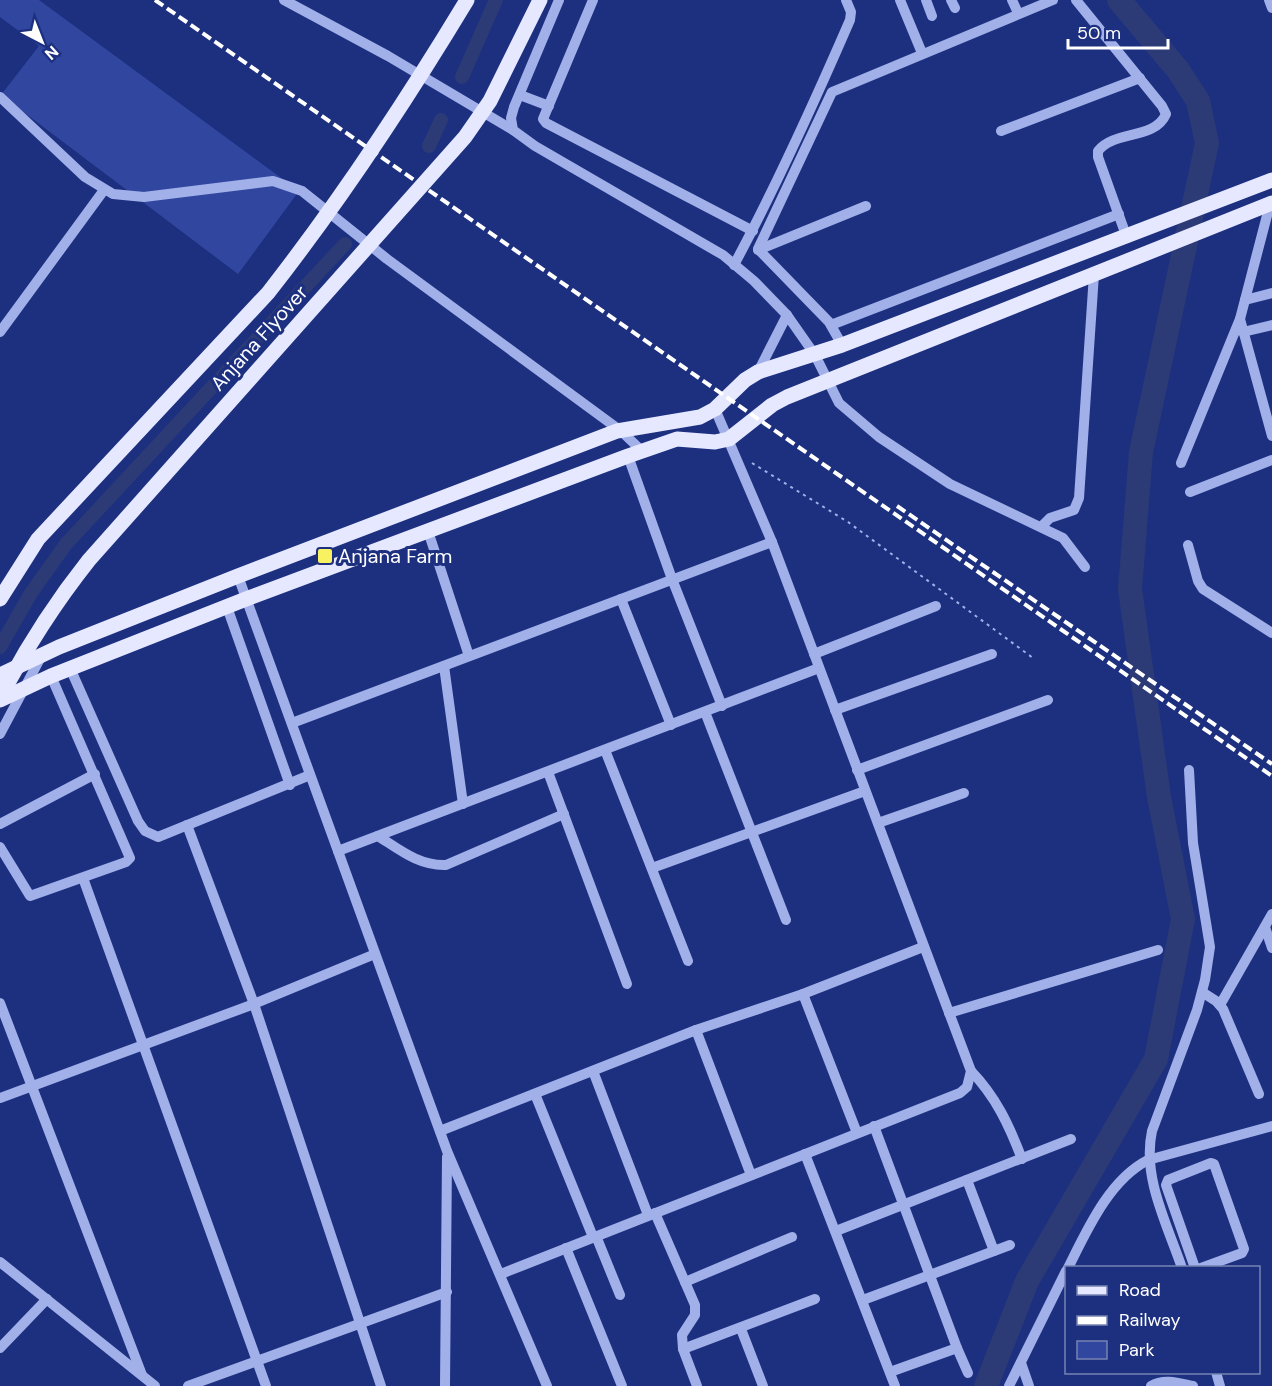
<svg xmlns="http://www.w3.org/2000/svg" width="1272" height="1386" font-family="'DM Sans',sans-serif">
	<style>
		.green { fill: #31479f }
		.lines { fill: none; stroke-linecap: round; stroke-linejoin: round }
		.canal { stroke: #2c3a76; stroke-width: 14 }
		.river { stroke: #2c3a76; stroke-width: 24 }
		.path { stroke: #a2b0e9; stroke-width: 2; stroke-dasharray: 3 4.5; stroke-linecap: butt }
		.minor { stroke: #a2b0e9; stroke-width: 10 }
		.major { stroke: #e5e8fe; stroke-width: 15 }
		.rail { stroke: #fff; stroke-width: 4; stroke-dasharray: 10 4.5; stroke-linecap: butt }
		.major-bridge { stroke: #e5e8fe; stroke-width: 15 }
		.poi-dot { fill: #f8f260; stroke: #1d3080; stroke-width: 2 }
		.labels { text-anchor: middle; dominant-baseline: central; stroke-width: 6; stroke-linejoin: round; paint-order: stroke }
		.street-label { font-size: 20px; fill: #fff; stroke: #1d3080 }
		.poi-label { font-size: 20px; fill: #fff; stroke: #1d3080; text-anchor: start }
	</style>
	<rect width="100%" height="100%" fill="#1d3080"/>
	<path class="green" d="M 0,0 L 39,0 L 299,191 L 238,274 L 1,95 L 39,46 L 0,17 Z"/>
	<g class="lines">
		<g class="canal">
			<path d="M 462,77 L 496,0"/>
			<path d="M 429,146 L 441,120"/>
			<path d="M 0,647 L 31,593 L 66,544 L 345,244"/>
		</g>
		<path class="river" d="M 986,1386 L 1027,1281 L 1156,1059 L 1183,919 L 1159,797 L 1130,589 L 1141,452 L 1207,143 L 1198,101 L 1178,70 L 1119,0"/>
		<path class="path" d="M 752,463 L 848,522 L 1033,658"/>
		<g class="minor">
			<path d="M 284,0 L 388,56 L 513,130"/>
			<path d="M 559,0 L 514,107 L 511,118 L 513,130 L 535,146 L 723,255 L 754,281 L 787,315 L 815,355 L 839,403 L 879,437 L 950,484 L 1063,538 L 1085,567"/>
			<path d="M 593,0 L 543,119 L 546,123 L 753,231"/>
			<path d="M 900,0 L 922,53"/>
			<path d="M 926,0 L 932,16"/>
			<path d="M 951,0 L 955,8"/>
			<path d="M 1012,0 L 1018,13"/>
			<path d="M 1076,0 L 1162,106 L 1166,114 C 1155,140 1114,130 1098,151 L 1098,157 L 1127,238"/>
			<path d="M 1269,0 L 1272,8"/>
			<path d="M 520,95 L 549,106"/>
			<path d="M 0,97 L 85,177 L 113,194 L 144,197 L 273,181 L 302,191 L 387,259 L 621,431 L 642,451"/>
			<path d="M 1001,131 L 1140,78"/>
			<path d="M 758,250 L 866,206"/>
			<path d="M 734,265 C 777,185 814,103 850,20 L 851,12 L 846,0"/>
			<path d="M 1245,300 L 1272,293"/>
			<path d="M 1240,319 L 1272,436"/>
			<path d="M 831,325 L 1119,214"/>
			<path d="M 0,332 L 104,190"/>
			<path d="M 1243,332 L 1272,325"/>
			<path d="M 842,345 L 829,322 L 758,249 L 832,92 L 1053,0"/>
			<path d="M 758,372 L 787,315"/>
			<path d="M 628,456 L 672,579 L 722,706"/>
			<path d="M 1181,463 L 1240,319 L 1270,204"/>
			<path d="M 1190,492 L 1272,460"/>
			<path d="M 1042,526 L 1050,518 L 1074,510 L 1079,498 L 1094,274"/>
			<path d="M 428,531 L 469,656"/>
			<path d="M 1188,545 L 1198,581 L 1203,589 L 1272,633"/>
			<path d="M 238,576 L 447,1151 L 547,1386"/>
			<path d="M 621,599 L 671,725"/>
			<path d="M 227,607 L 290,785"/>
			<path d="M 814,654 L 936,606"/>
			<path d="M 444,666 L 463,804"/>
			<path d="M 70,668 L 138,821 L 145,831 L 158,837 L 310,775"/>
			<path d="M 835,710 L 992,654"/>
			<path d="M 705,712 L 786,920"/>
			<path d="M 292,723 L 772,542"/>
			<path d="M 0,734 L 42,655"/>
			<path d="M 605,750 L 688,961"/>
			<path d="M 857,770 L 1048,700"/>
			<path d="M 548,772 L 627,984"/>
			<path d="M 878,823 L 964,793"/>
			<path d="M 0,824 L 95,774"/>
			<path d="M 187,825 L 254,1004 L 381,1386"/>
			<path d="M 378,836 C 400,850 419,866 446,865 L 564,814"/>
			<path d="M 0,847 L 30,896 L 126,862 L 130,858 L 51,676"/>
			<path d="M 338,851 L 819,668"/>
			<path d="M 652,868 L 865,791"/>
			<path d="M 83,878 L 266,1386"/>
			<path d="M 1265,927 L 1272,948"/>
			<path d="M 1202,992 L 1216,1001 L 1223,1009 L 1259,1094"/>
			<path d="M 803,994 L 857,1133"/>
			<path d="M 0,1003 L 142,1375"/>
			<path d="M 1220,1005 L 1272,914"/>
			<path d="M 949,1013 L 1158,950"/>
			<path d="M 696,1030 L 751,1175"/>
			<path d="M 593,1071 L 648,1215"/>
			<path d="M 971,1071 C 996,1097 1009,1125 1022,1159"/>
			<path d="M 535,1094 L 593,1237"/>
			<path d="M 0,1098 L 254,1004 L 375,954"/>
			<path d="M 874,1126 L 957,1348 L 890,1372"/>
			<path d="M 440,1131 L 696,1030 L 803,994 L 923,947"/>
			<path d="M 805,1154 L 895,1386"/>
			<path d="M 967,1180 L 994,1251"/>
			<path d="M 655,1213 L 695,1305 L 695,1315 L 682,1335 L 683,1349 L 697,1386"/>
			<path d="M 836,1231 L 1071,1139"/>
			<path d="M 596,1236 L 620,1295"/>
			<path d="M 566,1248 L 622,1386"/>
			<path d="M 0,1262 L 155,1386"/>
			<path d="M 1068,1268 C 1087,1230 1109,1180 1148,1160 L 1272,1126"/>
			<path d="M 1182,1268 C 1167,1224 1142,1177 1152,1131 L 1197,1010 L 1205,980 L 1210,947 L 1193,843 L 1189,770"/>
			<path d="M 1195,1268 L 1166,1185 L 1168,1180 L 1211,1163 L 1214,1164 L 1244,1249 L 1242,1253 L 1201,1268"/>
			<path d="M 501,1274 L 960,1093 L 967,1087 L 971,1071 L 772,542 L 715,409"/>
			<path d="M 685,1282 L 792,1237"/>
			<path d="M 863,1300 L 1010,1245"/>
			<path d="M 741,1329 L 763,1386"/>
			<path d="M 0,1348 L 47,1299"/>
			<path d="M 957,1348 L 968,1373"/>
			<path d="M 683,1349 L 815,1299"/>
			<path d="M 1021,1363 L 1029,1386"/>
			<path d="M 1216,1372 L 1220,1386"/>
			<path d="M 188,1386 L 447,1292"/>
			<path d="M 445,1386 L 447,1157"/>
			<path d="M 1009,1386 L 1066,1271"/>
			<path d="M 1151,1386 C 1164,1378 1179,1383 1193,1386"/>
		</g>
		<g class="major">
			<path d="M 0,675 L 59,647 L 238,576 L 617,431 L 700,417 L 715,409 L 745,380 L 758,372 L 842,345 L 1272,180"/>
			<path d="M 0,700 L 51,676 L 246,599 L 628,456 L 677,439 L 715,442 L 729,439 L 772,405 L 787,397 L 1272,203"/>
		</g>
		<g class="rail">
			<path d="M 155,0 L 1272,776"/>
			<path d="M 897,506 L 1272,764"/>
		</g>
		<g class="major-bridge">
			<path d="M 0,599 L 38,539 L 268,293 C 340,201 406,101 467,0"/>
			<path d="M 0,698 C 26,648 54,604 89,560 L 465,137 L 490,101 L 540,0"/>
		</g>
	</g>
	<rect class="poi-dot" x="317" y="548" width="16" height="16" rx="3"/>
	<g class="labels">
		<g class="street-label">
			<text transform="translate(259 338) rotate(-48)">Anjana Flyover</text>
		</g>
		<g class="poi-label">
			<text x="338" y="556">Anjana Farm</text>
		</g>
	</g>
	<rect x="1065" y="1266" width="195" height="108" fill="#1d3080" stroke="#7783b3" stroke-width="1.5"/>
	<rect x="1077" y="1286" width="30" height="9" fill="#e5e8fe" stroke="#7783b3" stroke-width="1.5"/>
	<text x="1119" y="1296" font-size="18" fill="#ffffff">Road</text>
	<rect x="1077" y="1316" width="30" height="9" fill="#ffffff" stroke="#7783b3" stroke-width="1.5"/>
	<text x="1119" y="1326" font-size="18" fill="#ffffff">Railway</text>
	<rect x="1077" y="1341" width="30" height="18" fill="#31479f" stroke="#7783b3" stroke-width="1.5"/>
	<text x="1119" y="1356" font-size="18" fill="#ffffff">Park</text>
	<g transform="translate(42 42) rotate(138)" stroke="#1d3080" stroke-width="4.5" paint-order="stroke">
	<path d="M0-4.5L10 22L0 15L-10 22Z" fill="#ffffff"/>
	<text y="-9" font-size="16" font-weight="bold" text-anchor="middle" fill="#ffffff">N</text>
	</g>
	<path d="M1068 39v9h100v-9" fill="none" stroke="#ffffff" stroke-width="3"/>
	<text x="1077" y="39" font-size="18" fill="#ffffff" stroke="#1d3080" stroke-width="4.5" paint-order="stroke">50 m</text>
</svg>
